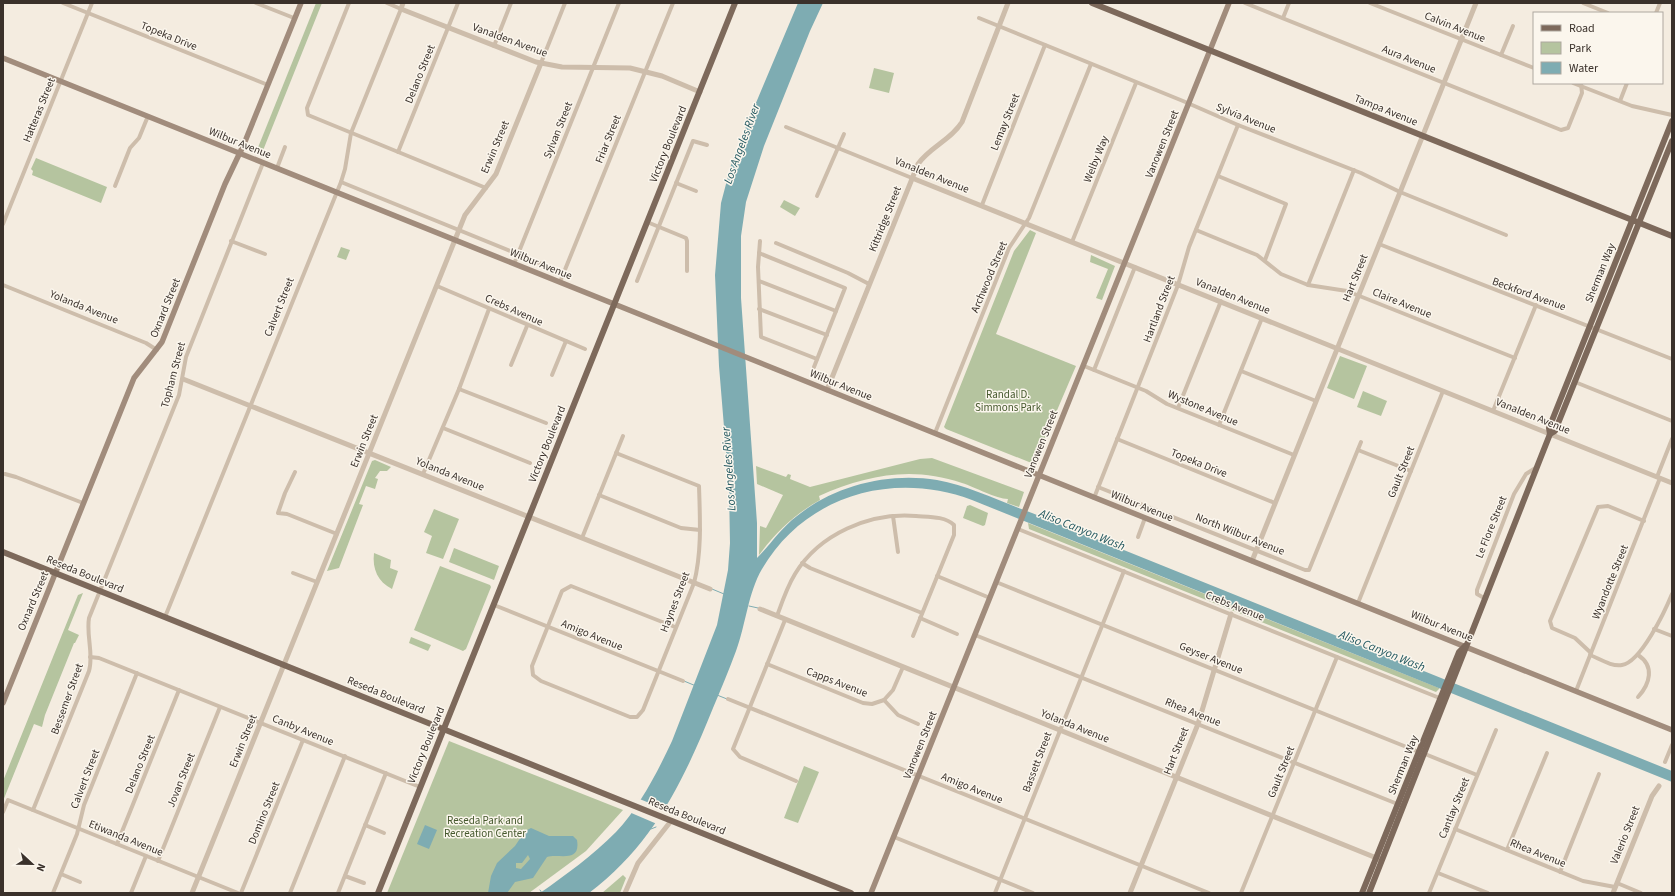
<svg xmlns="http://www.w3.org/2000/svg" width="1675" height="896" font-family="'Source Sans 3',sans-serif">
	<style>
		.green { fill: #b5c49f }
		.water { fill: #7eacb2; fill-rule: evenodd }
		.pier { fill: #f4ece0 }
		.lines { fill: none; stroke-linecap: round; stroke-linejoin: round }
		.stream { stroke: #7eacb2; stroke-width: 1 }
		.minor { stroke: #cdbdab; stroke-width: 4 }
		.tertiary { stroke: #cdbdab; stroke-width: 5 }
		.secondary { stroke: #a18c7c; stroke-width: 5.5 }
		.primary { stroke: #7d695b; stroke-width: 6 }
		.labels { text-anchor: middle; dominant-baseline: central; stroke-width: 3; stroke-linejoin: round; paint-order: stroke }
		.street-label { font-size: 11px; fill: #3a312b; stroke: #fbf6ed }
		.park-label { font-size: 11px; fill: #46592e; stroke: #fbf6ed }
		.water-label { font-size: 12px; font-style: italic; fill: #1f555d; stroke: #fbf6ed }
	</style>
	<rect width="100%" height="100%" fill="#f4ece0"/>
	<g class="green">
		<path d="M 316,3 L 322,3 L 262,153 L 257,150 Z"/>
		<path d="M 874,68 L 894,73 L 889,93 L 869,88 Z"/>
		<path d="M 36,158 L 107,187 L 101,203 L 32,175 L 33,171 L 31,169 Z"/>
		<path d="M 784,200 L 800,208 L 795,216 L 780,207 Z"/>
		<path d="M 1030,230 L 1036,233 L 996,334 L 1076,366 L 1034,464 L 946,429 L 944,427 L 1014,251 Z"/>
		<path d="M 341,247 L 350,250 L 346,260 L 337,257 Z"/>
		<path d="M 1091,255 L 1115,266 L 1102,300 L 1096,298 L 1108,269 L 1090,262 Z"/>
		<path d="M 1340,356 L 1367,366 L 1354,399 L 1327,388 Z"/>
		<path d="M 1363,391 L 1387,401 L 1381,416 L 1357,407 Z"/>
		<path d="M 932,458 L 1024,492 L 1019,507 L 1007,503 L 1008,499 C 996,499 975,487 962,483 C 911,466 867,475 819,496 L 820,500 C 795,514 776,532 759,555 L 760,526 L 766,528 L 783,495 L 757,484 L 756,466 L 786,477 L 788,474 L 791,475 L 790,479 L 810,487 L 920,459 Z"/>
		<path d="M 375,460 L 391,467 L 387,471 L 380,471 L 375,478 L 378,479 L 375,489 L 366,486 L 359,504 L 363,505 L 339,568 L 327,571 L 372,461 Z"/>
		<path d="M 970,505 L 988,513 L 985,525 L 983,526 L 963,518 L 967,506 Z"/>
		<path d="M 434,509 L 459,519 L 443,559 L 426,553 L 432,536 L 424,532 Z"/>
		<path d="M 1028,523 L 1439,688 L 1439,689 L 1436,692 L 1029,529 Z"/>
		<path d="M 454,548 L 499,566 L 494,580 L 449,562 Z"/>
		<path d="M 374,553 L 391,560 L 390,568 L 398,571 L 392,589 C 378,582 372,569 374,553 Z"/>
		<path d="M 440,566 L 490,585 L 491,587 L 466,649 L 463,651 L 414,630 Z"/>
		<path d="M 83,593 L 68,630 L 79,635 L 75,643 L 74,643 L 45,715 L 42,727 L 34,724 L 3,801 L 3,781 L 78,595 Z"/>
		<path d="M 411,637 L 431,645 L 428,651 L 409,643 Z"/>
		<path d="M 449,741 L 623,810 L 586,851 L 529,893 L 387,893 Z"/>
		<path d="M 804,766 L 819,772 L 798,823 L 784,818 Z"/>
		<path d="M 623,875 L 626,878 L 620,893 L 602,893 Z"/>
	</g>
	<g class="water">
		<path d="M 798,3 L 823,3 L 810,31 L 764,146 L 746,202 L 741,236 L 741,298 L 757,523 L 757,558 C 771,544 781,528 797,516 C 835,485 889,472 937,480 C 970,486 1001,502 1032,513 L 1672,771 L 1672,782 L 972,500 C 894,471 806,494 762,569 C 748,593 746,624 736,651 C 729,670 721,689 713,708 C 684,780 653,845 589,893 L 540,893 C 566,875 593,855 616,832 C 639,808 658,771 672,741 L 717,625 L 728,570 L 730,543 L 729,488 L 719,366 L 715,275 L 721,203 L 731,165 L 745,129 Z"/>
		<path d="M 425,825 L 437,830 L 429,849 L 417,844 Z"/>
		<path d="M 531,828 L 549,836 L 573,836 L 577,840 C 581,864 558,853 547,857 L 533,878 L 515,882 L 507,893 L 488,893 L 491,876 L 497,863 L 515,846 L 525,831 ZM 528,855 L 530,859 L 521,869 L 516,868 L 516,863 L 522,863 Z"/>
	</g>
	<path class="pier" d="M 637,798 L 667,810 L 657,824 L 629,812 Z"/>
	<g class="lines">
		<g class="stream">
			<path d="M 712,589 L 724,594"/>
			<path d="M 749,606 L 758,608"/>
			<path d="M 684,681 L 696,686"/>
			<path d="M 717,695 L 727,699"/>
			<path d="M 651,829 L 656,827"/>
			<path d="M 540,890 L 542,893"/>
		</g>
		<g class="minor">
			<path d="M 63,3 L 268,85"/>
			<path d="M 256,3 L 294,18"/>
			<path d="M 349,3 L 307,108 L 308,115 L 486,188"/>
			<path d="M 1245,3 L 1561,130 L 1568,128 L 1582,93 L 1581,83"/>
			<path d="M 1370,3 L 1534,68"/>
			<path d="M 1583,3 L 1608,13"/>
			<path d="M 1656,13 L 1660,3"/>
			<path d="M 979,18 L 1183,101 L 1238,125 L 1361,173 L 1400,192 L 1506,235"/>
			<path d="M 1283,18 L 1289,3"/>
			<path d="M 494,46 L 511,3"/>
			<path d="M 1501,55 L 1513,26"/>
			<path d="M 541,63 L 565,3"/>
			<path d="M 1573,83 L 1632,106 L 1672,115"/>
			<path d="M 1620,101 L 1627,83"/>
			<path d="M 786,127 L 912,178"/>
			<path d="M 398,152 L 458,3"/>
			<path d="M 277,168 L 285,147"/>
			<path d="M 1218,176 L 1286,204 L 1265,260"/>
			<path d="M 341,182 L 564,273"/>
			<path d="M 676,183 L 696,191"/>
			<path d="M 115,186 L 130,148 L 139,138 L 148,116"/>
			<path d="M 817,196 L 844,134"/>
			<path d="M 982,205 L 1045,45"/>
			<path d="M 647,222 L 686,238 L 687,241 L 687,271"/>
			<path d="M 3,224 L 92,3"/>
			<path d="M 1196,230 L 1257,255 L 1281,274 L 1308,285 L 1347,291 L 1515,358"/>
			<path d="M 231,241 L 265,254"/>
			<path d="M 760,241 L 758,267 L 761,337 L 817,359"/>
			<path d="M 1072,242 L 1136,83"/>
			<path d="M 776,243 L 848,273 L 869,284"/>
			<path d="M 1379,244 L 1672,359"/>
			<path d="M 759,253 L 845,288 L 814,367"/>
			<path d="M 514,264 L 619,3"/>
			<path d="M 637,281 L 693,141 L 707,145"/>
			<path d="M 759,281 L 836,311"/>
			<path d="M 560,282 L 673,3"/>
			<path d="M 3,285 L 146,343 L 157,350"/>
			<path d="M 1308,285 L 1354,170"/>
			<path d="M 437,286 L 585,349"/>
			<path d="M 759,309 L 827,335"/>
			<path d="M 511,365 L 527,326"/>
			<path d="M 1084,366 L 1146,391 L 1167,404 L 1294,455"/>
			<path d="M 1094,370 L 1135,267"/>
			<path d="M 1241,371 L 1316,401"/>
			<path d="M 552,375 L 566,341"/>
			<path d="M 1575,382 L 1672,421"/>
			<path d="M 459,389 L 546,423"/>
			<path d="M 1178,408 L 1221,301"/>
			<path d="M 1493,411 L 1536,305"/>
			<path d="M 1219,425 L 1262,318"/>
			<path d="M 443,428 L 530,463"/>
			<path d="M 935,433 L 1009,248 L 1029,218 L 1091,64"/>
			<path d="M 1117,439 L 1275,503"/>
			<path d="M 1358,450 L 1411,471"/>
			<path d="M 616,453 L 699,486 C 700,518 702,552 694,583 L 643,710 L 637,717 L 630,717 L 541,681 L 533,675 L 532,666 L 562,591 L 571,586 L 675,627"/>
			<path d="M 295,472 L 285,493 L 278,513 L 287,514 L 337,534"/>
			<path d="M 5,474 L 16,477 L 83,503"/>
			<path d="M 423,474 L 459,389 L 489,309"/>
			<path d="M 1657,477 L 1672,439"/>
			<path d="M 1098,487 L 1305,570 L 1309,570 L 1361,442"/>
			<path d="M 599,495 L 681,528 L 700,530"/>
			<path d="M 1094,498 L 1178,285 L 1189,247 L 1238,125"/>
			<path d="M 893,516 L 898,552"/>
			<path d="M 1018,529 L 1442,699"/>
			<path d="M 1138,537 L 1145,518"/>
			<path d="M 582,538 L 623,436"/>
			<path d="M 802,563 L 810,568 L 922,613"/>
			<path d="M 293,573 L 317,582"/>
			<path d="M 937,576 L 990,598"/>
			<path d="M 996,582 L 1419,752"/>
			<path d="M 1484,598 L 1477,594 L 1477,590 L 1514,494 L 1526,474 L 1537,467"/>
			<path d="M 1358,603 L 1443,391"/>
			<path d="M 494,605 L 683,681"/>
			<path d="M 777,616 C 782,602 787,587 795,574 C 819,534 870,512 916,516 C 928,517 945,516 954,525 L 954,535 L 913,636"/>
			<path d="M 165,617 L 341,182 L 345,169 L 351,133 L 401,9 L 387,3"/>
			<path d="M 920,618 L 957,634"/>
			<path d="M 785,620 L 733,749 L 740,757 L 796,781"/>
			<path d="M 1654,629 L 1672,636"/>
			<path d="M 975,635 L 1400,805"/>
			<path d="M 1591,653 L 1575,638 L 1552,628 L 1550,621 L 1598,507 L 1608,506 L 1644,521"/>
			<path d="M 1590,655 C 1600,659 1612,667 1622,665 C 1641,662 1665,611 1672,594"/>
			<path d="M 1638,655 C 1655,666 1650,684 1638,697"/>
			<path d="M 90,657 L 99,658 L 420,787"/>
			<path d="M 767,664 L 863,703 L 872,704 L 884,700 L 898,715 L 918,724"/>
			<path d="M 1576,691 L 1660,478"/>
			<path d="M 728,699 L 1209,893"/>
			<path d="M 884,700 L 893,690 L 903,667"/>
			<path d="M 1425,754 L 1477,775"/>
			<path d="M 1665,762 L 1672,745"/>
			<path d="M 33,810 L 89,671 C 94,654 86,636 89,618 L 179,395 L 186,357 L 263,163"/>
			<path d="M 3,812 L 8,800 L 238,893"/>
			<path d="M 365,825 L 384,833"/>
			<path d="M 1455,829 L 1583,881 L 1615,887"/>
			<path d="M 894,837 L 1033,893"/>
			<path d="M 117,844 L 179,690"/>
			<path d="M 1507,850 L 1547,753"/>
			<path d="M 158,861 L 220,707"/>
			<path d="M 1560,872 L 1599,774"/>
			<path d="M 1438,873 L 1488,893"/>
			<path d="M 61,874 L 80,882"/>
			<path d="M 345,876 L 364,883"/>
			<path d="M 1617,883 L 1641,893"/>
			<path d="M 53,893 L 77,834 L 84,805 L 137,673"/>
			<path d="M 131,893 L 146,856"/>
			<path d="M 241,893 L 303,740"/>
			<path d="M 290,893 L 345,756"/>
			<path d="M 338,893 L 386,773"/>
			<path d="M 995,893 L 1124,571"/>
			<path d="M 1241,893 L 1337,657"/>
			<path d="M 1429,893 L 1496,730"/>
		</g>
		<g class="tertiary">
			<path d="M 403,3 L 401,9 L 536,62 L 562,67 L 630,68 L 662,76 L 700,92"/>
			<path d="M 912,178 L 1672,483"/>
			<path d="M 183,379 L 710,589"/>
			<path d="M 827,390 L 918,164 C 930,147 951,140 962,122 L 1008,3"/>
			<path d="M 1252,561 L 1476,3"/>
			<path d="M 760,609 L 1379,859"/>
			<path d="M 192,893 L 465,215 L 496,174 L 541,63"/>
			<path d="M 625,893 L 638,863 L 671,821"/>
			<path d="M 1130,893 L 1198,724 L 1231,614"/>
			<path d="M 1613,893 L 1652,796 L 1659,786"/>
		</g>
		<g class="secondary">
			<path d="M 3,58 L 1672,730"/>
			<path d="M 3,703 L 134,378 L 162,342 L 225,184 L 244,144 L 301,3"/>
			<path d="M 871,893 L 1229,3"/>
		</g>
		<g class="primary">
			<path d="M 1092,3 L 1672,236"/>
			<path d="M 1550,434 L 1555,431 L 1672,141"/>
			<path d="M 3,552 L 851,893"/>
			<path d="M 378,893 L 735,3"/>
			<path d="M 1362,893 L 1459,652 L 1465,646"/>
			<path d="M 1369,893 L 1550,434 L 1549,428 L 1672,121"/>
		</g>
	</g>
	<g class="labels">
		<g class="street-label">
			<text transform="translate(1455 27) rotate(22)">Calvin Avenue</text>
			<text transform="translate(169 36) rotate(22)">Topeka Drive</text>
			<text transform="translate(510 40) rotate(20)">Vanalden Avenue</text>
			<text transform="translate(1409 59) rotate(22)">Aura Avenue</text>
			<text transform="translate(420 74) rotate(-68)">Delano Street</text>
			<text transform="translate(39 110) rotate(-68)">Hatteras Street</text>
			<text transform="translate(1386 110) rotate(22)">Tampa Avenue</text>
			<text transform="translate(1246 118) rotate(22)">Sylvia Avenue</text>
			<text transform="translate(1005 122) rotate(-68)">Lemay Street</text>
			<text transform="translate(558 130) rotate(-68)">Sylvan Street</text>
			<text transform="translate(608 139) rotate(-68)">Friar Street</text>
			<text transform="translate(240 143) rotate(22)">Wilbur Avenue</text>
			<text transform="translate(668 144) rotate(-68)">Victory Boulevard</text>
			<text transform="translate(1162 144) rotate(-68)">Vanowen Street</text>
			<text transform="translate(495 147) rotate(-67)">Erwin Street</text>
			<text transform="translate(1096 159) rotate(-68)">Welby Way</text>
			<text transform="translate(932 175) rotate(22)">Vanalden Avenue</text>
			<text transform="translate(885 219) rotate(-68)">Kittridge Street</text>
			<text transform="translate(541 264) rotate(22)">Wilbur Avenue</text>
			<text transform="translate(1600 273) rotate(-68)">Sherman Way</text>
			<text transform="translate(989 277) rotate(-67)">Archwood Street</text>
			<text transform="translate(1355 278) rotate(-68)">Hart Street</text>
			<text transform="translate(1529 294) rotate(20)">Beckford Avenue</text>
			<text transform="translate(1233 296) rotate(22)">Vanalden Avenue</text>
			<text transform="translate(1402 303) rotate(22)">Claire Avenue</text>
			<text transform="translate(84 307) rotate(22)">Yolanda Avenue</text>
			<text transform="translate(279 307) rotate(-68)">Calvert Street</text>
			<text transform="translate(165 308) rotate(-68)">Oxnard Street</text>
			<text transform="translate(1159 309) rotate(-69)">Hartland Street</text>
			<text transform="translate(514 310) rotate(24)">Crebs Avenue</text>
			<text transform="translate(173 375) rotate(-75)">Topham Street</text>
			<text transform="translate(841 385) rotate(22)">Wilbur Avenue</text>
			<text transform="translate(1203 408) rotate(23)">Wystone Avenue</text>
			<text transform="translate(1533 416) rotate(22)">Vanalden Avenue</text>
			<text transform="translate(364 441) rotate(-68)">Erwin Street</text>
			<text transform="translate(547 444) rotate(-68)">Victory Boulevard</text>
			<text transform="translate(1041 444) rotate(-68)">Vanowen Street</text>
			<text transform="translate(1199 463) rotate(22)">Topeka Drive</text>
			<text transform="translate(1401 472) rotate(-68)">Gault Street</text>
			<text transform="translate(450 474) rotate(22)">Yolanda Avenue</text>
			<text transform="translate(1142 506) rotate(22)">Wilbur Avenue</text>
			<text transform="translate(1491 527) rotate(-68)">Le Flore Street</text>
			<text transform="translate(1240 534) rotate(22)">North Wilbur Avenue</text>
			<text transform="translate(85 574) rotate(22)">Reseda Boulevard</text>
			<text transform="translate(1610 582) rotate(-68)">Wyandotte Street</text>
			<text transform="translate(33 601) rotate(-67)">Oxnard Street</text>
			<text transform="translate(675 602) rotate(-69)">Haynes Street</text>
			<text transform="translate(1235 606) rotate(22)">Crebs Avenue</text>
			<text transform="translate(1442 626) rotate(22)">Wilbur Avenue</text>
			<text transform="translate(592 635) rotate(22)">Amigo Avenue</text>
			<text transform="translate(1211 658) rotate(22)">Geyser Avenue</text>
			<text transform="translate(837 682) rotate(21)">Capps Avenue</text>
			<text transform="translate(386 695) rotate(22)">Reseda Boulevard</text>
			<text transform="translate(67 699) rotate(-70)">Bessemer Street</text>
			<text transform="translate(1193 712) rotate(22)">Rhea Avenue</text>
			<text transform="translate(1075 726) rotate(22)">Yolanda Avenue</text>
			<text transform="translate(303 730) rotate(22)">Canby Avenue</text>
			<text transform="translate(243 741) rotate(-68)">Erwin Street</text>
			<text transform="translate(426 745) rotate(-68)">Victory Boulevard</text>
			<text transform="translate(920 745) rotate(-68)">Vanowen Street</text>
			<text transform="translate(1176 751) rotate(-68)">Hart Street</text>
			<text transform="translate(1037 762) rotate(-69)">Bassett Street</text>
			<text transform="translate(140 764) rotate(-68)">Delano Street</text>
			<text transform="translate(1403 765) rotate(-68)">Sherman Way</text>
			<text transform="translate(1281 772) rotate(-68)">Gault Street</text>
			<text transform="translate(85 779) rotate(-69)">Calvert Street</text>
			<text transform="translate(181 780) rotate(-68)">Jovan Street</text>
			<text transform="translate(972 788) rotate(22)">Amigo Avenue</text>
			<text transform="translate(1454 808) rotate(-68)">Cantlay Street</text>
			<text transform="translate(264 813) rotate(-68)">Domino Street</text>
			<text transform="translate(687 816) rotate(22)">Reseda Boulevard</text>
			<text transform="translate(1625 835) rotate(-68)">Valerio Street</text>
			<text transform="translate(126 838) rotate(22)">Etiwanda Avenue</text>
			<text transform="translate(1538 853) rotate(22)">Rhea Avenue</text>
		</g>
		<g class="park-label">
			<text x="1008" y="394">Randal D.<tspan x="1008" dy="13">Simmons Park</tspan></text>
			<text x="485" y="820">Reseda Park and<tspan x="485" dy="13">Recreation Center</tspan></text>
		</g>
		<g class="water-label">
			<text transform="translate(742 144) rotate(-70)">Los Angeles River</text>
			<text transform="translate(729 469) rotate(-94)">Los Angeles River</text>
			<text transform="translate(1082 530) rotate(22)">Aliso Canyon Wash</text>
			<text transform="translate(1382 651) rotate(22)">Aliso Canyon Wash</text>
		</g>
	</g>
	<rect width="1675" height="896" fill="none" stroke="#3a312b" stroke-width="8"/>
	<rect x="1533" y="12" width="130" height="72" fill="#fbf6ed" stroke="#aea79f"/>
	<rect x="1541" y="25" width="20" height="6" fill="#7d695b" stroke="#aea79f"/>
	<text x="1569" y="32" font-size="12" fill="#3a312b">Road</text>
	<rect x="1541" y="42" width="20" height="12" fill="#b5c49f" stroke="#aea79f"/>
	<text x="1569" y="52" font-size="12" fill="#3a312b">Park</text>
	<rect x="1541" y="62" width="20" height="12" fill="#7eacb2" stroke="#aea79f"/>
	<text x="1569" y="72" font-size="12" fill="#3a312b">Water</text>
	<g transform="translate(32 864) rotate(112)" stroke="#fbf6ed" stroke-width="3" paint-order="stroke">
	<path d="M0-3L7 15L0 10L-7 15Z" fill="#3a312b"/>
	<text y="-6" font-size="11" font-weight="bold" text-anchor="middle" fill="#3a312b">N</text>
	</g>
</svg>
